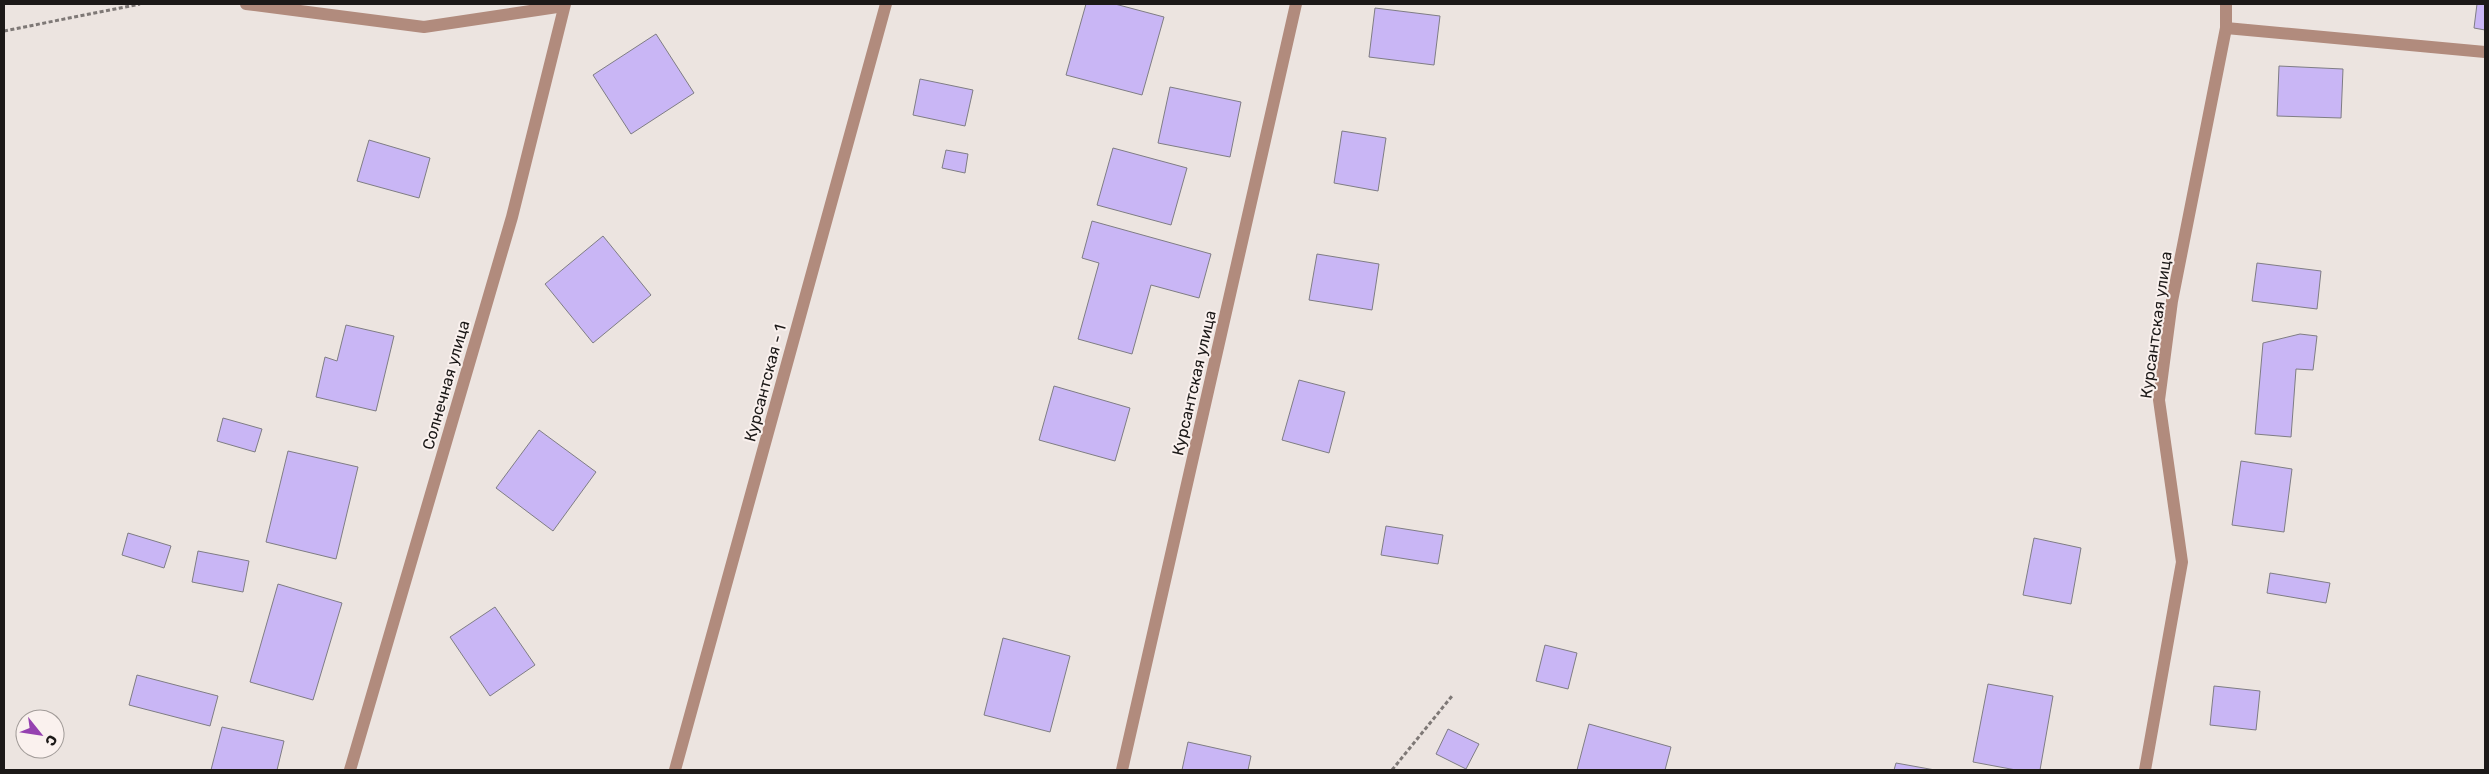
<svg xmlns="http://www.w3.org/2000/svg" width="2489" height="774" font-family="Rubik,sans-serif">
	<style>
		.building { fill: #c9b6f5; stroke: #7f7d84 }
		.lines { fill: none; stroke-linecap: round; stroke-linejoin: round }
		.path { stroke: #7e7876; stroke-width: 3; stroke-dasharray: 4 2.5; stroke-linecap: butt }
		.lane { stroke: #b18b7d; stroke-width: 12 }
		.street { stroke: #b18b7d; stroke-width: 12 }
		.labels { text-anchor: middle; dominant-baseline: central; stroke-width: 4; stroke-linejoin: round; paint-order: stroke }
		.street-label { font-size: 16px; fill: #1c1918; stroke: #faf1ee }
	</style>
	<rect width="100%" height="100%" fill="#ece4e0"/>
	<g class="building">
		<path d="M 1086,4 L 1115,4 L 1164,17 L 1142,95 L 1066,75 Z"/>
		<path d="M 2477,4 L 2485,4 L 2485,30 L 2474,28 Z"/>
		<path d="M 1375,8 L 1440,16 L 1434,65 L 1369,57 Z"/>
		<path d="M 656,34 L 694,93 L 631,134 L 593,75 Z"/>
		<path d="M 2279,66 L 2343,69 L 2341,118 L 2277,116 Z"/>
		<path d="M 920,79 L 973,90 L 965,126 L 913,115 Z"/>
		<path d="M 1170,87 L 1241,102 L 1230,157 L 1158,143 Z"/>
		<path d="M 1342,131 L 1386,138 L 1378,191 L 1334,183 Z"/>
		<path d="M 369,140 L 430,158 L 419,198 L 357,181 Z"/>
		<path d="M 1113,148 L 1187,168 L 1171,225 L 1097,205 Z"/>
		<path d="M 946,150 L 968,154 L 965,173 L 942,168 Z"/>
		<path d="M 1092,221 L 1211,254 L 1199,298 L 1151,285 L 1132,354 L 1078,339 L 1099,263 L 1082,258 Z"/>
		<path d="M 603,236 L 651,295 L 593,343 L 545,284 Z"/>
		<path d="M 1317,254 L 1379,264 L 1372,310 L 1309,300 Z"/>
		<path d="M 2257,263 L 2321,271 L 2317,309 L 2252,301 Z"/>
		<path d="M 346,325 L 394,336 L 376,411 L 316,397 L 325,357 L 337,361 Z"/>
		<path d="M 2300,334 L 2317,336 L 2313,370 L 2296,369 L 2291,437 L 2255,434 L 2263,343 Z"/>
		<path d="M 1299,380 L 1345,392 L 1329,453 L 1282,440 Z"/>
		<path d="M 1054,386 L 1130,408 L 1115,461 L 1039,440 Z"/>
		<path d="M 223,418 L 262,429 L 255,452 L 217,441 Z"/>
		<path d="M 539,430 L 596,472 L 553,531 L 496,488 Z"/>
		<path d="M 288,451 L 358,467 L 336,559 L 266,542 Z"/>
		<path d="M 2241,461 L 2292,469 L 2284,532 L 2232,525 Z"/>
		<path d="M 1386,526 L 1443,535 L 1438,564 L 1381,555 Z"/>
		<path d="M 128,533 L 171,546 L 164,568 L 122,555 Z"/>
		<path d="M 2034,538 L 2081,548 L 2071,604 L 2023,595 Z"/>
		<path d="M 198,551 L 249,561 L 243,592 L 192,582 Z"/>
		<path d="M 2270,573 L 2330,583 L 2326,603 L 2267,593 Z"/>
		<path d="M 278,584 L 342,603 L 313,700 L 250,682 Z"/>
		<path d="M 495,607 L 535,665 L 490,696 L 450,637 Z"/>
		<path d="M 1003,638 L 1070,656 L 1050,732 L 984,715 Z"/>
		<path d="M 1545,645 L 1577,653 L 1568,689 L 1536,681 Z"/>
		<path d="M 137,675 L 218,696 L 210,726 L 129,705 Z"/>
		<path d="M 1988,684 L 2053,696 L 2040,770 L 2016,770 L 1973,762 Z"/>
		<path d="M 2214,686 L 2260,691 L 2256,730 L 2210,725 Z"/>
		<path d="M 1589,724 L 1671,747 L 1665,770 L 1577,770 Z"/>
		<path d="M 222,727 L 284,741 L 277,770 L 211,770 Z"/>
		<path d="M 1448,729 L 1479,744 L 1466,769 L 1436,754 Z"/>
		<path d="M 1188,742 L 1251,756 L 1248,770 L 1182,770 Z"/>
		<path d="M 1896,763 L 1935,770 L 1894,770 Z"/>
	</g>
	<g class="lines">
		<g class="path">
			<path d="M 4,31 L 140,4"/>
			<path d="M 1392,770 L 1452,696"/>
		</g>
		<path class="lane" d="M 2226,28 L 2485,52"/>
		<g class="street">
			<path d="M 246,4 L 424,27 L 564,6"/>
			<path d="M 350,770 L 512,217 L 565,4"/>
			<path d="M 675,770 L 886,4"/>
			<path d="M 1122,770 L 1296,4"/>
			<path d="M 2145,770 L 2182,562 L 2159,400 L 2172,301 L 2226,28 L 2226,4"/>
		</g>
	</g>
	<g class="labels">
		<g class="street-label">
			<text transform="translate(2156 325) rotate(-82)">Курсантская улица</text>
			<text transform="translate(765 383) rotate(-75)">Курсантская - 1</text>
			<text transform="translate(1194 383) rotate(-77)">Курсантская улица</text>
			<text transform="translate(446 385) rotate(-74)">Солнечная улица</text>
		</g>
	</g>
	<rect width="2489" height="774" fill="none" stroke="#1c1918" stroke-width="10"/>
	<g transform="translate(40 734) rotate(120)"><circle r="24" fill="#faf1ee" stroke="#a19b98"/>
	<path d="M0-4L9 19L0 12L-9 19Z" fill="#9541b0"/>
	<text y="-8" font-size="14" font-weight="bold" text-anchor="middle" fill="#1c1918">С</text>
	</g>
</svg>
